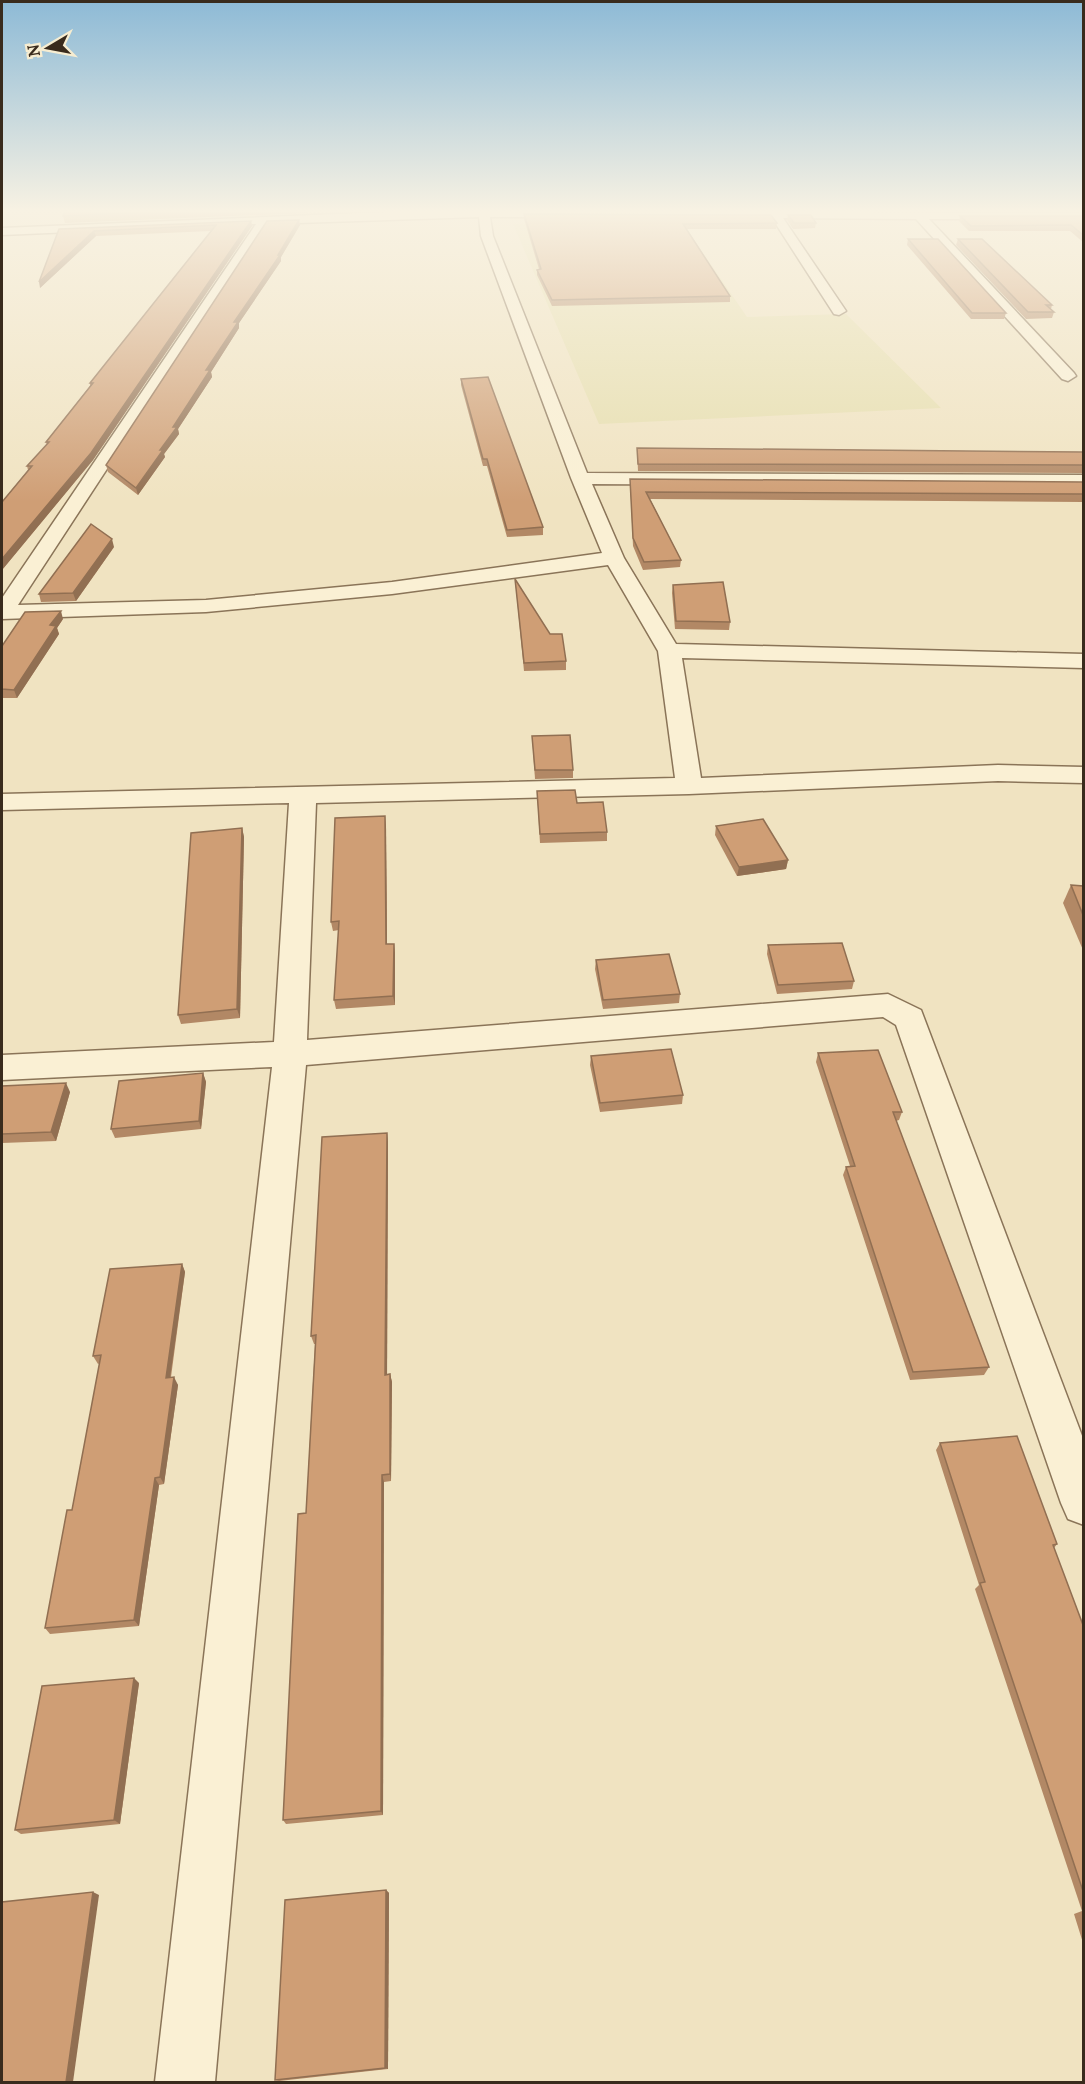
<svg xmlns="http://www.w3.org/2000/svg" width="1085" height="2084" font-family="Lora,serif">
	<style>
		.farmland { fill: #e6deae }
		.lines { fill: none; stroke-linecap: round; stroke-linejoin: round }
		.minor-casing { stroke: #8a7458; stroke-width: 3 }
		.minor { fill: #faf0d4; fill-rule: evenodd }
		.wall { fill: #b28865 }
		.shaded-wall { fill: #916f52 }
		.building { fill: #cf9e75; stroke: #916f52; stroke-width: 1.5 }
	</style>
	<rect width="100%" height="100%" fill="#f0e3c1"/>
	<path class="farmland" d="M 682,222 L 747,317 L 846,314 L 941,408 L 599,424 L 513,224 Z"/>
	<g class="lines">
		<defs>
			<path id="minor" d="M 433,210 L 1084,213 L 1084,219 L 929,219 L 1074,373 L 1076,376 L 1068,381 L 1062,379 L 916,219 L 783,218 L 846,311 L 839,315 L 834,314 L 772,218 L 490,217 L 493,236 L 587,473 L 1084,475 L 1084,487 L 592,484 L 624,558 L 676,644 L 1084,654 L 1084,668 L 682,658 L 701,778 L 998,765 L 1084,767 L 1084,783 L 998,781 L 689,794 L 316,803 L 307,1040 L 888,994 L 921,1010 L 1084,1441 L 1084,1525 L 1068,1519 L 1061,1503 L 896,1025 L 883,1017 L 306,1065 L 215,2082 L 155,2082 L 272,1067 L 2,1080 L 2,1055 L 274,1042 L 289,803 L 2,810 L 2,794 L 675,778 L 658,651 L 608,565 L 392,594 L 206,612 L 2,619 L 2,598 L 256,224 L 2,235 L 2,228 ZM 479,217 L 481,236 L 571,478 L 602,553 L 392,582 L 206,600 L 18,605 L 267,224 Z"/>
		</defs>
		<use href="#minor" class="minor-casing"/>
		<use href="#minor" class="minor"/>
	</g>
	<g class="wall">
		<path d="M 65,210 L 309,210 L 307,213 L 65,223 L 63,216 Z"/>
		<path d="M 986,210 L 1083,210 L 1083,211 Z"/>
		<path d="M 524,214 L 777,223 L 776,229 L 687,229 L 730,296 L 730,302 L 552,306 L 537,275 L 537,270 L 539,269 L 524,219 Z"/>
		<path d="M 788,215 L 816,223 L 815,228 L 793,229 L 787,220 Z"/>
		<path d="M 960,216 L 1083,216 L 1083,242 L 1070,231 L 969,231 L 959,221 Z"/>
		<path d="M 299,220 L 300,225 L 281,257 L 281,261 L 239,323 L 239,328 L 211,372 L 212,377 L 178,429 L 179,434 L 164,454 L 165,457 L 138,495 L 108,472 L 106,465 Z"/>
		<path d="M 251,221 L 252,226 L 93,460 L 2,570 L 2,502 L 28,470 L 27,466 L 47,445 L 46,442 L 90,386 L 90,383 L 211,231 L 96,236 L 40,288 L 59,229 Z"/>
		<path d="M 908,239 L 1006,313 L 1004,319 L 971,319 L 907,245 Z"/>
		<path d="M 958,239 L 1052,305 L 1051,309 L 1054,312 L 1052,318 L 1026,319 L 956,245 Z"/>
		<path d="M 461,379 L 543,527 L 543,535 L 507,537 L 487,466 L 483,466 L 461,385 Z"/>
		<path d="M 637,448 L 1083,452 L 1083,473 L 638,471 Z"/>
		<path d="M 630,479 L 1083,482 L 1083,502 L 650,499 L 681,560 L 680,567 L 643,570 L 633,546 Z"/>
		<path d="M 114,547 L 76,601 L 41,602 L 39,594 Z"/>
		<path d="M 515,579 L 566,661 L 566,670 L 524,671 Z"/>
		<path d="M 673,585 L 730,622 L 729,630 L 675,629 L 672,593 Z"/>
		<path d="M 63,619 L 57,628 L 59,634 L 17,698 L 2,698 L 2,646 Z"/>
		<path d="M 532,736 L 573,770 L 573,778 L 535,779 Z"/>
		<path d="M 537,791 L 577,803 L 607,832 L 607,841 L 540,843 Z"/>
		<path d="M 386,825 L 387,944 L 394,944 L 395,953 L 395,1005 L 336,1009 L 334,1000 L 339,930 L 333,931 L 331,922 Z"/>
		<path d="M 716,826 L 788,860 L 786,869 L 737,876 L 715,835 Z"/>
		<path d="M 242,828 L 244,837 L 240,1018 L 181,1024 L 178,1015 Z"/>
		<path d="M 1071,885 L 1083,886 L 1083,950 L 1063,903 Z"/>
		<path d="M 768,945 L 854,981 L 852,989 L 777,994 L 767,954 Z"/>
		<path d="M 596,960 L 680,994 L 679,1003 L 603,1009 L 595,969 Z"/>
		<path d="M 818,1053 L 902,1112 L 899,1120 L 896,1121 L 989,1367 L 984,1375 L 910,1380 L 843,1175 L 846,1167 L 850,1166 L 816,1062 Z"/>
		<path d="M 591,1056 L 683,1095 L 682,1104 L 600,1112 L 590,1065 Z"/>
		<path d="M 203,1073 L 206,1082 L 201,1129 L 115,1138 L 111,1129 Z"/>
		<path d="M 2,1086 L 70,1092 L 56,1141 L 2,1143 Z"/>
		<path d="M 387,1133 L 388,1142 L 387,1375 L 390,1374 L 392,1382 L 391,1481 L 384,1482 L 383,1815 L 286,1824 L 283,1820 L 306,1513 L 315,1344 L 314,1344 L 311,1336 Z"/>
		<path d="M 182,1264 L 185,1272 L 171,1377 L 178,1385 L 164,1484 L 159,1485 L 139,1626 L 50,1634 L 45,1628 L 72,1510 L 100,1363 L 98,1364 L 93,1356 Z"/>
		<path d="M 940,1443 L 1057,1544 L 1054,1548 L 1083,1625 L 1083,1943 L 1074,1914 L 1082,1911 L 975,1589 L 979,1585 L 936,1450 Z"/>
		<path d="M 139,1683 L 120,1824 L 21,1834 L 15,1830 Z"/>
		<path d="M 386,1890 L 389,1893 L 388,2069 L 279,2081 L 275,2080 Z"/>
	</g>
	<g class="shaded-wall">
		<path d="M 299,220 L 300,225 L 281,257 L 281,261 L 239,323 L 239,328 L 211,372 L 212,377 L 178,429 L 179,434 L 164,454 L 165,457 L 138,495 L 136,488 L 160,450 L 234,322 L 278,255 Z"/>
		<path d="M 251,221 L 252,226 L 93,460 L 2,570 L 2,559 Z"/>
		<path d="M 94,231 L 96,236 L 40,288 L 39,282 Z"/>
		<path d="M 112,539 L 114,547 L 76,601 L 73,593 Z"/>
		<path d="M 61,611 L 63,619 L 57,628 L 59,634 L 17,698 L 14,690 L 50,625 Z"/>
		<path d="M 385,816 L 386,825 L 387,953 L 386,944 Z"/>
		<path d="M 242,828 L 244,837 L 240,1018 L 237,1009 Z"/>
		<path d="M 788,860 L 786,869 L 737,876 L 739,867 Z"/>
		<path d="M 394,944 L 395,953 L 395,1005 L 393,996 Z"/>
		<path d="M 203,1073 L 206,1082 L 201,1129 L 199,1121 Z"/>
		<path d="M 66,1083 L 70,1092 L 56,1141 L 51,1132 Z"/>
		<path d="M 387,1133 L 388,1142 L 387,1382 L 385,1375 Z"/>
		<path d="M 182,1264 L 185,1272 L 169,1385 L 166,1378 Z"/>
		<path d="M 390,1374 L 392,1382 L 391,1481 L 390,1474 Z"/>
		<path d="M 174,1377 L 178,1385 L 164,1484 L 160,1477 Z"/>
		<path d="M 382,1475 L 384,1482 L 383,1815 L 381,1811 Z"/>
		<path d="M 155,1478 L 159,1485 L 139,1626 L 134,1620 Z"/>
		<path d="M 134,1678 L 139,1683 L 120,1824 L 114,1820 Z"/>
		<path d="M 386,1890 L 389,1893 L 388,2069 L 385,2068 Z"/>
		<path d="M 93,1892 L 99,1895 L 73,2082 L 66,2082 Z"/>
	</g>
	<g class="building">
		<path d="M 65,210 L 189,210 L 63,216 Z"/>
		<path d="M 524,214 L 771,215 L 777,223 L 683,224 L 730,296 L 552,300 L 537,270 L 541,269 Z"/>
		<path d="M 788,215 L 811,215 L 816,223 L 794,223 Z"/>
		<path d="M 960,216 L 1083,216 L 1083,235 L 1071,225 L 971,226 Z"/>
		<path d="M 299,220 L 278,255 L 280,255 L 234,322 L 238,322 L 206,370 L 210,370 L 173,427 L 177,427 L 160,450 L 163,450 L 136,488 L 106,465 L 267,221 Z"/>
		<path d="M 251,221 L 91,453 L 2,559 L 2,502 L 32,466 L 27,466 L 49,442 L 46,442 L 93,383 L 90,383 L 216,225 L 94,231 L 39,282 L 59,229 Z"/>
		<path d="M 908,239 L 938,239 L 1006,313 L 972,313 Z"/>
		<path d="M 958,239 L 982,239 L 1052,305 L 1046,305 L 1054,312 L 1028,312 Z"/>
		<path d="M 488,377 L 543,527 L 507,530 L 487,459 L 483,459 L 461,379 Z"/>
		<path d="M 637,448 L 1083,452 L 1083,465 L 638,464 Z"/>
		<path d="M 630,479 L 1083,482 L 1083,494 L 646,492 L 681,560 L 644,562 L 633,538 Z"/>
		<path d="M 91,524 L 112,539 L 73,593 L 39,594 Z"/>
		<path d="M 515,579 L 550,634 L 562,634 L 566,661 L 524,663 Z"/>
		<path d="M 723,582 L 730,622 L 676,621 L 673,585 Z"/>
		<path d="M 61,611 L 50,625 L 56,626 L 14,690 L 2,689 L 2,646 L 25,612 Z"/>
		<path d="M 570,735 L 573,770 L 535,770 L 532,736 Z"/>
		<path d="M 575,790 L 577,803 L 603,802 L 607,832 L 540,834 L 537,791 Z"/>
		<path d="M 385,816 L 386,944 L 394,944 L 393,996 L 334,1000 L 339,921 L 331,922 L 335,818 Z"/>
		<path d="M 763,819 L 788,860 L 739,867 L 716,826 Z"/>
		<path d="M 242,828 L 237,1009 L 178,1015 L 191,833 Z"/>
		<path d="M 1071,885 L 1083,886 L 1083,915 Z"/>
		<path d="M 842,943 L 854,981 L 778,985 L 768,945 Z"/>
		<path d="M 669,954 L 680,994 L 603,1000 L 596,960 Z"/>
		<path d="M 671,1049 L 683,1095 L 600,1103 L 591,1056 Z"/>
		<path d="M 878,1050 L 902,1112 L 893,1112 L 989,1367 L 913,1372 L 846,1167 L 855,1166 L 818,1053 Z"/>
		<path d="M 203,1073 L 199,1121 L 111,1129 L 119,1081 Z"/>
		<path d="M 66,1083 L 51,1132 L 2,1134 L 2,1086 Z"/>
		<path d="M 387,1133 L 385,1375 L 390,1374 L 390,1474 L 382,1475 L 381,1811 L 283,1820 L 298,1514 L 306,1513 L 316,1335 L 311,1336 L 322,1137 Z"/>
		<path d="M 182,1264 L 166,1378 L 174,1377 L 160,1477 L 155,1478 L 134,1620 L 45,1628 L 67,1510 L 72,1510 L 101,1355 L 93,1356 L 110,1269 Z"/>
		<path d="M 1017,1436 L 1057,1544 L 1053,1545 L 1083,1625 L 1083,1891 L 980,1583 L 985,1582 L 940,1443 Z"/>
		<path d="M 134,1678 L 114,1820 L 15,1830 L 42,1686 Z"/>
		<path d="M 386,1890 L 385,2068 L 275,2080 L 285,1900 Z"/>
		<path d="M 93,1892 L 66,2082 L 2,2082 L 2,1902 Z"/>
	</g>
	<linearGradient id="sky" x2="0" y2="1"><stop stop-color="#8dbad6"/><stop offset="0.42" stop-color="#f8f2e3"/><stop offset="1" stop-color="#f8f2e3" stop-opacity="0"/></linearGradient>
	<rect width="1085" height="502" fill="url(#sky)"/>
	<rect width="1085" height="2084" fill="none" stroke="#392b1d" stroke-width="6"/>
	<g transform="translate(48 48) rotate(260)" stroke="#f7edd1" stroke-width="4.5" paint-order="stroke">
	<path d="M0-4.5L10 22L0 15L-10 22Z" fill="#392b1d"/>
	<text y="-9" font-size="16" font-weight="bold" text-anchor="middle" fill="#392b1d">N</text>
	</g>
</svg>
